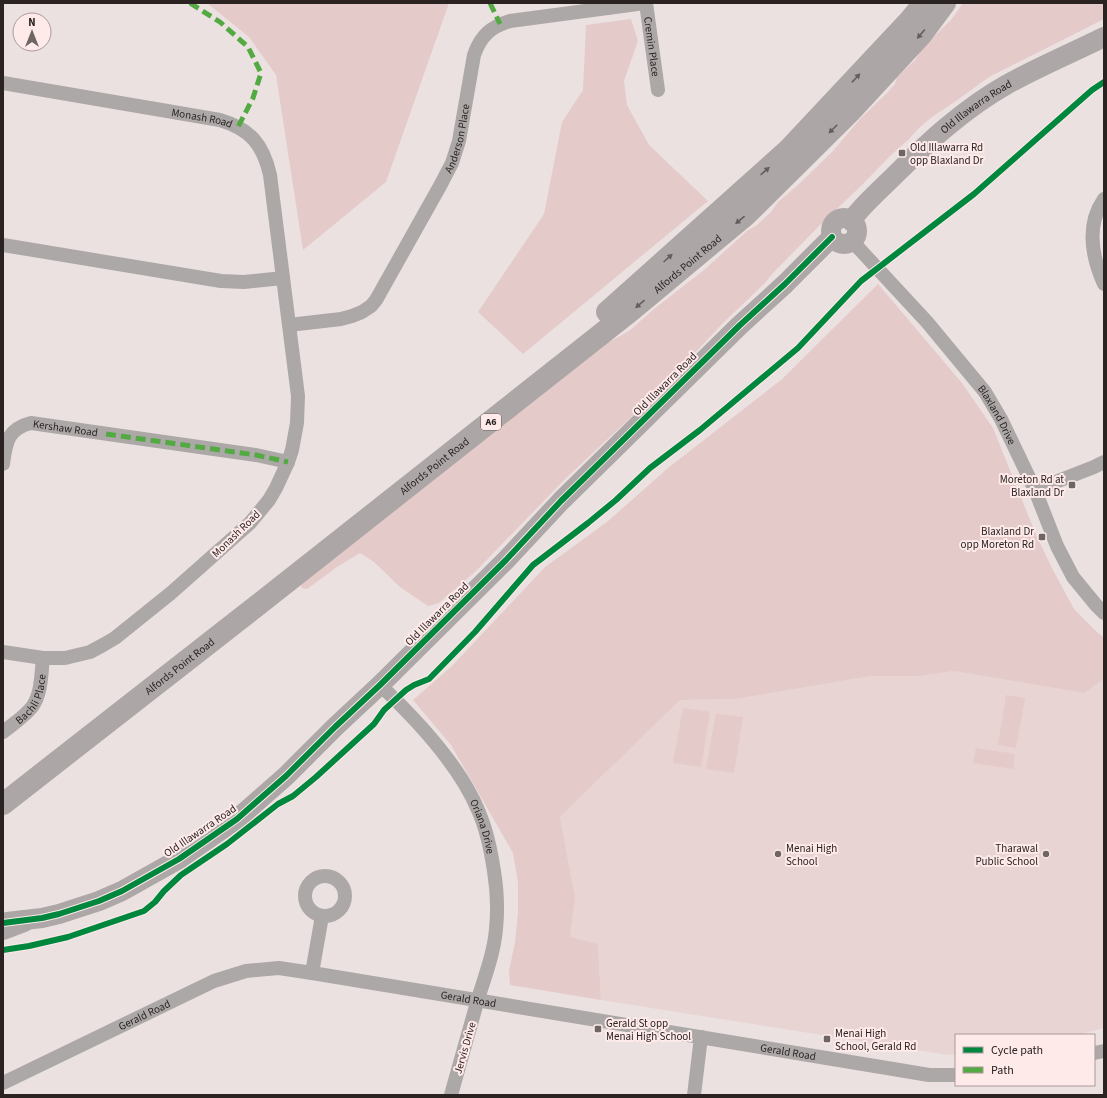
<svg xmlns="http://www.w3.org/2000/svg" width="1107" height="1098" font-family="'Source Sans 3',sans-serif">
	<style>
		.built { fill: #e8d4d3 }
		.green { fill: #e4cac9 }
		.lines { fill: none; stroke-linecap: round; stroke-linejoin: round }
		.street { stroke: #ada8a8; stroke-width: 14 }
		.secondary { stroke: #ada7a7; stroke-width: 20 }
		.highway { stroke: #aca6a6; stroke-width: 22 }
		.quiet { stroke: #53aa43; stroke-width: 5; stroke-dasharray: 10 5; stroke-linecap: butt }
		.cycleway-casing { stroke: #feeae9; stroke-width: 8 }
		.cycleway { stroke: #00873e; stroke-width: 6 }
		.oneway { fill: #645e5d }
		.poi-dot { fill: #6e6665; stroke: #feeae9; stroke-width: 1.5 }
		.labels { text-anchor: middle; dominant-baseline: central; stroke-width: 4; stroke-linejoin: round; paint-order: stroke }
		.shield { fill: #feeae9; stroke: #6a5f5e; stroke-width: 1 }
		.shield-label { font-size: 10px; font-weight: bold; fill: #2a2322 }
		.street-label { font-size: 11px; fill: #2a2322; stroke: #feeae9 }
		.poi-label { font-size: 11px; fill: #2a2322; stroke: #feeae9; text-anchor: start }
	</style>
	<rect width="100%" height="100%" fill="#ece1e1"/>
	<path class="built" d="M 954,671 L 1084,693 L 1104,679 L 1104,1028 L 1077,1035 L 956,1035 L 956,1054 L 948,1055 L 601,1000 L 598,944 L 570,937 L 575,898 L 560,817 L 680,700 L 736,699 L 871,676 L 920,676 Z"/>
	<g class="green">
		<path d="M 207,3 L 449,3 L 386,182 L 303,250 L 276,75 L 249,37 Z"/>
		<path d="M 963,3 L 1104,3 L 1104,19 L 989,77 L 956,101 L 932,117 L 919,128 L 909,139 L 889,157 L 862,185 L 821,224 L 774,272 L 764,284 L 723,323 L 660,390 L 565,479 L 475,572 L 439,603 L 428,606 L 400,587 L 374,562 L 360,553 L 337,567 L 307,589 L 302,588 L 300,584 L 603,344 L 613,340 L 629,331 L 654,309 L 704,270 L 747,231 L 757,225 L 771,212 L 778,202 L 799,184 L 833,151 L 860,119 L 887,93 L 895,84 L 897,77 L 915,60 L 922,48 L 951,20 Z"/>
		<path d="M 631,19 L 638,41 L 624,81 L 627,105 L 649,145 L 708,201 L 523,354 L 478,312 L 544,214 L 562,122 L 583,90 L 586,25 Z"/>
		<path d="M 878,284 L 962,383 L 993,428 L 1037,537 L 1053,570 L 1074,609 L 1098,633 L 1104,637 L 1104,679 L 1084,693 L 954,671 L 920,676 L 871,676 L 736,699 L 680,700 L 560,817 L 575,898 L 570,937 L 598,944 L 601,1000 L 510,985 L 509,971 L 515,942 L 518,913 L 518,883 L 513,853 L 451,745 L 413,700 L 452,666 L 545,567 L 607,522 L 668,468 L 781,380 Z"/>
		<path d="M 1006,695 L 1025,698 L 1016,748 L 998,745 Z"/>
		<path d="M 683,708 L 710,712 L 701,767 L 673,763 Z"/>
		<path d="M 716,714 L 743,717 L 734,773 L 706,769 Z"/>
		<path d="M 976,748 L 1015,754 L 1013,769 L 973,763 Z"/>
	</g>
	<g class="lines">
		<g class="street">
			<path id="s1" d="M 646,3 L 658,90"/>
			<path id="s2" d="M 3,83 L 220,120 C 250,129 263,144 270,175 L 298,396 L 297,423 L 292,450 L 288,462 L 276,488 L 269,500 L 250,523 L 171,593 L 115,638 L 103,645 L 90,652 L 65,658 L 43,658 L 3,652"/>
			<path d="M 1104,199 C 1086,225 1092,257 1104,284"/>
			<path id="s3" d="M 852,241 L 927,322 L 985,392 L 1001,419 L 1035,490 L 1057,546 L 1073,577 L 1096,605 L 1104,613"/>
			<path d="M 3,245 L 221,281 L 244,282 L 283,278"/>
			<path id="s4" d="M 289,325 L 341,319 L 352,316 L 362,312 L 371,306 L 376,300 L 440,186 L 452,163 L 459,141 L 474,55 C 481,35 491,27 510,21 L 645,3"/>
			<path id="s5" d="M 3,464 C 6,443 7,429 31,423 L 256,455 L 288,462"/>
			<path d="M 1035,490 L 1094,467 L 1104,462"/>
			<path id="s6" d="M 380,685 C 416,719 459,764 478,810 C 487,830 491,851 494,871 C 497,890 498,910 496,929 C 494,953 485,976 478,999 C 469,1031 460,1063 451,1095"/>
			<path id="s7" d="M 3,732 C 13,724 24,717 32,707 C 42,693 41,674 43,658"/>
			<circle cx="325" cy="896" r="20"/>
			<path d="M 312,973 L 322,916"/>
			<path d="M 1094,1053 L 1104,1051"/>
			<path id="s8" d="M 3,1083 L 214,981 L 246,971 L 279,968 L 312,973 L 893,1069 L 929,1075 L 956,1075"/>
			<path d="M 694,1095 L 701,1037"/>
		</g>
		<g class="secondary">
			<circle cx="844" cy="231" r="13"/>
			<path id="s9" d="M 851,221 C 863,204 881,189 895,175 C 929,141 964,109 1006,85 C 1038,67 1072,53 1104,37"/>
			<path d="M 7,922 L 42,918 L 59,914 L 99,901 L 122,891 L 179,859 L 237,819 L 286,776 L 335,727 L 380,685 L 506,560 L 561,501 L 739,326 L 785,284 L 832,237"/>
		</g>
		<g class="highway">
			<path d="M 607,312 L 788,150 L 909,21 L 924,3"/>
			<path id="s10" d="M 3,804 L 254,608 L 633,309 L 746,215 L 850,112 L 922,34 L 945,3"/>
			<path d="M 3,929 L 24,921"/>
		</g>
		<g class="quiet">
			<path d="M 190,3 L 220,22 L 248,47 L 261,73 L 253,98 L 238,127"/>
			<path d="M 490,3 L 500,24"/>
			<path d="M 106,434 L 256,455 L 288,462"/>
		</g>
		<defs>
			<g id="cycleway">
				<path d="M 3,923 L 42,918 L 59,914 L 99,901 L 122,891 L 179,859 L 237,819 L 286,776 L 335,727 L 380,685 L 506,560 L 561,501 L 739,326 L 785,284 L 832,237"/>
				<path d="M 3,950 L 29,946 L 68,937 L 144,911 L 155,902 L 164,891 L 181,875 L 227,844 L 278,804 L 293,796 L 316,777 L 374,724 L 384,710 L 406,690 L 414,685 L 429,679 L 475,632 L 533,565 L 541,559 L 588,523 L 616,500 L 650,468 L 700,430 L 798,348 L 861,281 L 974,194 L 1092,90 L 1104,82"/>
			</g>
		</defs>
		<use href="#cycleway" class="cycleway-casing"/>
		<use href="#cycleway" class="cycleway"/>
	</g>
	<defs><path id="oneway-solid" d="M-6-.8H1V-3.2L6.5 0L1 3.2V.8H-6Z"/></defs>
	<g class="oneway">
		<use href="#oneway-solid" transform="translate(921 34) rotate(130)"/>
		<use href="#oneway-solid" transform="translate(856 78) rotate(-47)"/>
		<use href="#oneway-solid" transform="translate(833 129) rotate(135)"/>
		<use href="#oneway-solid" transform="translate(765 171) rotate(-42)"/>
		<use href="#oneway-solid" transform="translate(740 220) rotate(140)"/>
		<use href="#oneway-solid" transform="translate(668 258) rotate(-42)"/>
		<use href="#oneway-solid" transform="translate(640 304) rotate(140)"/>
	</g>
	<g class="poi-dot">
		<rect x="898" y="149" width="8" height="8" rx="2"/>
		<rect x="1068" y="481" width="8" height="8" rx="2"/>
		<rect x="1038" y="533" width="8" height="8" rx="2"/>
		<circle cx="778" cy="854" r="4"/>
		<circle cx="1046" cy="854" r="4"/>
		<rect x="594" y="1025" width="8" height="8" rx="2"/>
		<rect x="823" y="1035" width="8" height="8" rx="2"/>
	</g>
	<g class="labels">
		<rect class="shield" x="481" y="414" width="20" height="16" rx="3"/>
		<g class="shield-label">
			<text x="491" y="422">A6</text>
		</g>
		<g class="street-label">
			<text stroke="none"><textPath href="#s1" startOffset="44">Cremin Place</textPath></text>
			<text stroke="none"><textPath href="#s9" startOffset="170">Old Illawarra Road</textPath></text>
			<text stroke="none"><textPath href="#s2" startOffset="202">Monash Road</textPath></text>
			<text stroke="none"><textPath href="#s4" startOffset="275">Anderson Place</textPath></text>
			<text stroke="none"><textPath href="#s10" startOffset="872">Alfords Point Road</textPath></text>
			<text transform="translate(665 384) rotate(-45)">Old Illawarra Road</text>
			<text stroke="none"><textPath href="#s3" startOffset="227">Blaxland Drive</textPath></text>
			<text stroke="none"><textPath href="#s5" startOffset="89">Kershaw Road</textPath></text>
			<text stroke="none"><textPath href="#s10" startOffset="548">Alfords Point Road</textPath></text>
			<text transform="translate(236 534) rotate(-44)">Monash Road</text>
			<text transform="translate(437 614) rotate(-45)">Old Illawarra Road</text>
			<text stroke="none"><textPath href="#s10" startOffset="224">Alfords Point Road</textPath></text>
			<text stroke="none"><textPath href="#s7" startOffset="45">Bachli Place</textPath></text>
			<text stroke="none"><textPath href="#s6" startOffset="177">Oriana Drive</textPath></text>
			<text transform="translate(200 831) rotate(-34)">Old Illawarra Road</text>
			<text stroke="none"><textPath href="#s8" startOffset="493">Gerald Road</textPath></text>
			<text stroke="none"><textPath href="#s8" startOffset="157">Gerald Road</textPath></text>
			<text transform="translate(465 1048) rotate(-74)">Jervis Drive</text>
			<text stroke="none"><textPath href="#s8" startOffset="817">Gerald Road</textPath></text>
		</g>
		<g class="poi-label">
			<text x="910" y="147">Old Illawarra Rd<tspan x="910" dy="13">opp Blaxland Dr</tspan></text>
			<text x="1064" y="479" text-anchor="end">Moreton Rd at<tspan x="1064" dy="13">Blaxland Dr</tspan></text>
			<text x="1034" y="531" text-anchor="end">Blaxland Dr<tspan x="1034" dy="13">opp Moreton Rd</tspan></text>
			<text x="786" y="848">Menai High<tspan x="786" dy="13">School</tspan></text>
			<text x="1038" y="848" text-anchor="end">Tharawal<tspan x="1038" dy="13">Public School</tspan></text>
			<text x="606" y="1023">Gerald St opp<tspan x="606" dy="13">Menai High School</tspan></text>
			<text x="835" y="1033">Menai High<tspan x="835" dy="13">School, Gerald Rd</tspan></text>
		</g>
	</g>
	<rect width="1107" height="1098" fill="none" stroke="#2a2322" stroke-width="8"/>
	<rect x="955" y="1034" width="140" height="52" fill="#feeae9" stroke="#a99a99"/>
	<rect x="963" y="1047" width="20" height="6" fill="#00873e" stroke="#a99a99"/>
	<text x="991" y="1054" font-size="12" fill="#2a2322">Cycle path</text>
	<rect x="963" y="1067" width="20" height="6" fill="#53aa43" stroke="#a99a99"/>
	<text x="991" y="1074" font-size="12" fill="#2a2322">Path</text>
	<g transform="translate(32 32)"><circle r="19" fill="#feeae9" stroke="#a99a99"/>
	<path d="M0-3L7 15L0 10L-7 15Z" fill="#6e6665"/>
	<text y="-6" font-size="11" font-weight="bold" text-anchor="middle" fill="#2a2322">N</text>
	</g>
</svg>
